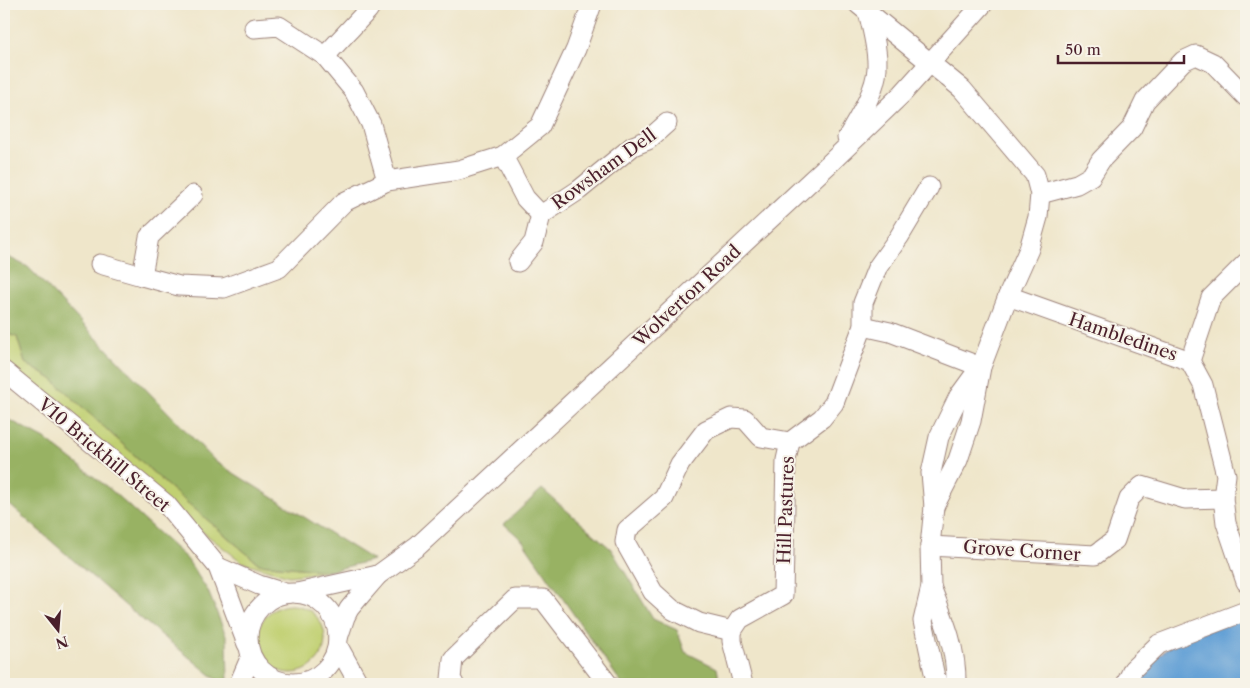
<svg xmlns="http://www.w3.org/2000/svg" width="1250" height="688" font-family="'Libre Caslon Text',serif">
	<style>
		.green { fill: #c1d072; stroke: #86784e }
		.forest { fill: #98b264; stroke: #716848 }
		.water { fill: #65a1d6; stroke: #586080 }
		.lines { fill: none; stroke-linecap: round; stroke-linejoin: round }
		.minor-casing { stroke: #9c827a; stroke-width: 21 }
		.minor { stroke: #fff; stroke-width: 19 }
		.labels { text-anchor: middle; dominant-baseline: central; stroke-width: 4; stroke-linejoin: round; paint-order: stroke }
		.street-label { font-size: 18px; fill: #4a1f2b; stroke: #f7f3e8 }
	</style>
	<rect width="100%" height="100%" fill="#f7f3e8"/>
	<filter id="ink" filterUnits="userSpaceOnUse"><feTurbulence type="fractalNoise" baseFrequency=".02" numOctaves="2"/><feDisplacementMap in="SourceGraphic" scale="10" xChannelSelector="R" yChannelSelector="G"/><feConvolveMatrix kernelMatrix="1 2 1 2 8 2 1 2 1" color-interpolation-filters="sRGB"/></filter>
	<filter id="wash" filterUnits="userSpaceOnUse"><feTurbulence type="fractalNoise" baseFrequency=".0096" numOctaves="4" result="noise"/><feDisplacementMap in="SourceGraphic" scale="20" xChannelSelector="R" yChannelSelector="G"/><feGaussianBlur stdDeviation="1.12" result="paint"/><feColorMatrix in="noise" values="0 0 0 0 0 0 0 0 0 0 0 0 0 0 0 0 0 1.4 0 .05"/><feComposite in="paint" operator="in"/></filter>
	<g filter="url(#wash)">
		<rect width="100%" height="100%" fill="#efe6ca"/>
		<g class="green">
			<path d="M 4,333 L 17,337 L 25,363 L 52,379 L 169,487 L 259,564 L 330,571 L 289,576 L 242,562 L 166,504 L 4,371 Z"/>
			<circle cx="291" cy="639" r="34"/>
		</g>
		<g class="forest">
			<path d="M 4,255 L 28,267 L 216,462 L 373,560 L 330,571 L 259,564 L 169,487 L 52,379 L 25,363 L 17,337 L 4,333 Z"/>
			<path d="M 4,417 L 45,439 L 111,490 L 187,559 L 208,591 L 227,638 L 228,684 L 222,684 L 127,607 L 4,500 Z"/>
			<path d="M 542,489 L 611,549 L 653,619 L 677,630 L 685,652 L 717,668 L 720,684 L 622,684 L 522,540 L 504,524 Z"/>
		</g>
		<path class="water" d="M 1246,618 L 1246,684 L 1132,684 L 1136,674 L 1179,639 Z"/>
	</g>
	<g filter="url(#ink)">
		<g class="lines">
			<defs>
				<g id="minor">
					<path d="M 858,4 L 962,89 L 1035,175 L 1040,194 L 1038,217 L 1029,249 L 1008,296 L 981,367 L 971,421 L 958,460 L 934,507"/>
					<path d="M 254,28 L 279,26 L 325,56 L 368,10 L 372,4"/>
					<path d="M 325,56 L 354,91 L 371,124 L 387,181"/>
					<path d="M 847,138 C 858,119 876,91 877,68 C 878,48 872,30 868,11"/>
					<path d="M 503,156 L 525,198 L 541,215"/>
					<path d="M 1040,194 L 1077,184 L 1091,176 L 1101,160 L 1132,128 L 1145,101 L 1183,61 L 1196,55 L 1213,63 L 1246,97"/>
					<path d="M 193,195 L 149,237 L 142,276 L 179,286 L 224,288 L 279,268 L 344,202 L 387,181 L 459,170 L 503,156 L 540,126 L 576,49 L 592,4"/>
					<path d="M 518,262 L 534,242 L 541,215 L 579,190 L 633,146 L 648,140 L 667,123"/>
					<path d="M 100,264 L 142,276"/>
					<path d="M 1008,296 L 1190,361 L 1203,385 L 1226,475 L 1223,498 L 1226,523 L 1246,582"/>
					<path d="M 863,326 L 890,332 L 981,367"/>
					<path d="M 1190,361 L 1211,298 L 1246,263"/>
					<path d="M 4,371 L 166,504 L 218,567 L 247,644"/>
					<path d="M 930,546 L 1095,555 L 1115,540 L 1129,499 L 1142,486 L 1185,499 L 1223,498"/>
					<path d="M 218,567 L 259,585 L 285,593"/>
					<path d="M 931,587 C 944,619 957,650 956,684"/>
					<circle cx="293" cy="638" r="45"/>
					<path d="M 297,593 L 378,575"/>
					<path d="M 732,631 L 740,619 L 783,595 L 786,460 L 790,442 L 822,418 L 834,403 L 863,326 L 863,303 L 877,268 L 899,237 L 929,187"/>
					<path d="M 732,631 L 699,623 L 673,610 L 653,592 L 625,542 L 627,530 L 664,498 L 680,464 L 706,430 L 731,418 L 745,419 L 761,437 L 790,442"/>
					<path d="M 732,631 L 732,641 L 743,684"/>
					<path d="M 338,638 L 345,617 L 349,609 L 359,597 L 378,575 L 418,546 L 829,164 L 902,94 L 983,4"/>
					<path d="M 338,646 L 359,684"/>
					<path d="M 239,684 L 251,656"/>
					<path d="M 454,684 L 451,679 L 453,659 L 515,599 L 543,599 L 608,684"/>
					<path d="M 939,684 L 935,677 L 923,621 L 931,587 L 930,546 L 934,507 L 931,473 L 939,437 L 959,396 L 978,370"/>
					<path d="M 1126,684 L 1133,669 L 1159,644 L 1246,611"/>
				</g>
			</defs>
			<use href="#minor" class="minor-casing"/>
			<use href="#minor" class="minor"/>
		</g>
	</g>
	<g class="labels">
		<g class="street-label">
			<text transform="translate(604 169) rotate(-36)">Rowsham Dell</text>
			<text transform="translate(687 296) rotate(-43)">Wolverton Road</text>
			<text transform="translate(1123 337) rotate(19)">Hambledines</text>
			<text transform="translate(104 455) rotate(40)">V10 Brickhill Street</text>
			<text transform="translate(786 510) rotate(-88)">Hill Pastures</text>
			<text transform="translate(1022 551) rotate(4)">Grove Corner</text>
		</g>
	</g>
	<rect width="1250" height="688" fill="none" stroke="#f7f3e8" stroke-width="20"/>
	<g transform="translate(58 630) rotate(163)" stroke="#f7f3e8" stroke-width="4" paint-order="stroke">
	<path d="M0-4L9 19L0 12L-9 19Z" fill="#4a1f2b"/>
	<text y="-8" font-size="14" font-weight="bold" text-anchor="middle" fill="#4a1f2b">N</text>
	</g>
	<path d="M1058 55v8h126v-8" fill="none" stroke="#4a1f2b" stroke-width="2.5"/>
	<text x="1065" y="55" font-size="15" fill="#4a1f2b" stroke="#f7f3e8" stroke-width="4" paint-order="stroke">50 m</text>
</svg>
